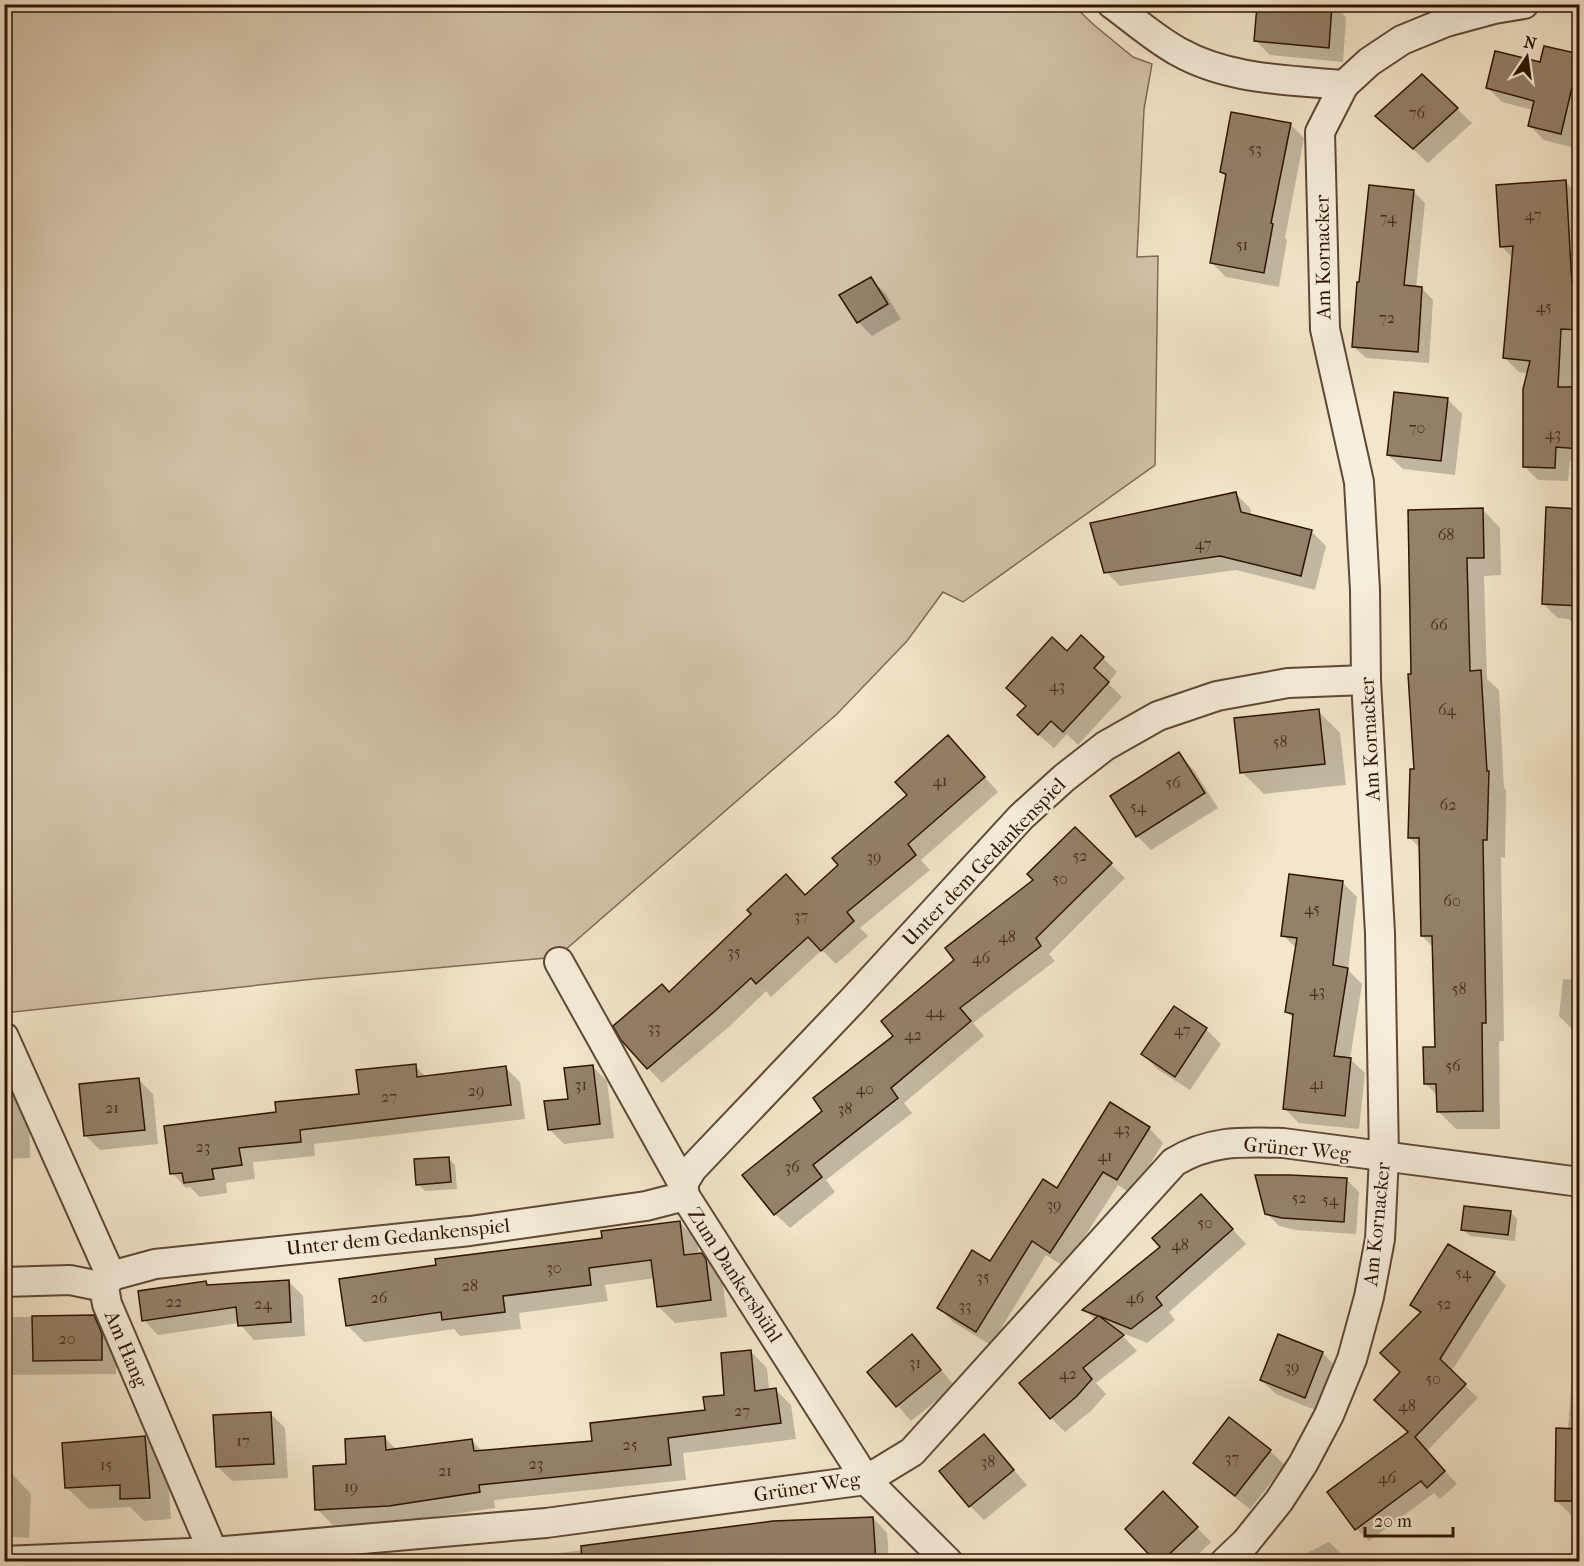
<svg xmlns="http://www.w3.org/2000/svg" width="1584" height="1566" font-family="'IM FELL French Canon',serif">
	<style>
		.green { fill: #d2c2a8; stroke: #806b56; stroke-width: 1.5 }
		.shadow { fill: #0003 }
		.building { fill: #94816a; stroke: #2e1403; stroke-width: 1.5 }
		.lines { fill: none; stroke-linecap: round; stroke-linejoin: round }
		.minor-casing { stroke: #5f4835; stroke-width: 32 }
		.minor { stroke: #f7efdd; stroke-width: 28 }
		.labels { text-anchor: middle; dominant-baseline: central; stroke-width: 4.5; stroke-linejoin: round; paint-order: stroke }
		.number-label { font-size: 16px; fill: #482f1d }
		.street-label { font-size: 20px; fill: #2e1403; stroke: #f7efdd }
	</style>
	<rect width="100%" height="100%" fill="#f3e6ca"/>
	<filter id="stains"><feTurbulence type="fractalNoise" baseFrequency=".00333" numOctaves="4"/><feColorMatrix values="0 0 0 0 .2 0 0 0 0 .09 0 0 0 0 .02 0 0 0 .5 -.17"/></filter>
	<radialGradient id="worn" r=".72"><stop offset=".6" stop-color="#630" stop-opacity="0"/><stop offset="1" stop-color="#630" stop-opacity=".3"/></radialGradient>
	<path class="green" d="M 4,5 L 1073,5 L 1094,25 L 1133,57 L 1152,64 L 1144,109 L 1137,257 L 1158,256 L 1155,465 L 963,602 L 943,592 L 907,641 L 837,714 L 557,957 L 314,979 L 5,1013 Z"/>
	<g class="shadow">
		<path d="M 1293,4 L 1333,4 L 1346,17 L 1343,62 L 1270,55 L 1256,41 L 1293,10 Z"/>
		<path d="M 1580,56 L 1580,130 L 1575,148 L 1544,140 L 1530,126 L 1533,110 L 1502,102 L 1488,88 L 1541,64 Z"/>
		<path d="M 1422,76 L 1472,123 L 1428,163 L 1392,130 Z"/>
		<path d="M 1290,124 L 1304,138 L 1285,238 L 1287,240 L 1279,287 L 1226,277 L 1212,263 L 1227,178 L 1221,172 Z"/>
		<path d="M 1566,182 L 1579,196 L 1580,242 L 1562,244 L 1571,270 L 1580,279 L 1580,342 L 1574,342 L 1572,389 L 1580,389 L 1580,461 L 1570,461 L 1568,481 L 1538,480 L 1524,466 L 1529,373 L 1519,372 L 1505,358 L 1513,258 L 1501,246 Z"/>
		<path d="M 1413,191 L 1425,203 L 1416,288 L 1422,288 L 1433,300 L 1429,363 L 1366,358 L 1354,347 Z"/>
		<path d="M 871,279 L 885,293 L 901,319 L 872,336 L 858,322 Z"/>
		<path d="M 1447,399 L 1462,414 L 1455,475 L 1403,469 L 1388,455 Z"/>
		<path d="M 1236,494 L 1250,508 L 1252,517 L 1312,532 L 1326,546 L 1315,590 L 1236,570 L 1120,586 L 1106,572 Z"/>
		<path d="M 1482,509 L 1500,528 L 1501,575 L 1484,576 L 1487,679 L 1499,690 L 1504,788 L 1506,790 L 1505,858 L 1501,857 L 1504,1041 L 1499,1041 L 1500,1129 L 1456,1129 L 1438,1111 L 1438,1096 L 1425,1083 L 1437,1048 L 1433,947 L 1422,936 L 1421,849 L 1409,837 L 1415,770 L 1413,675 Z"/>
		<path d="M 1580,510 L 1580,630 L 1569,619 L 1558,618 L 1543,604 Z"/>
		<path d="M 1067,653 L 1103,658 L 1117,672 L 1108,683 L 1122,697 L 1078,745 L 1067,734 L 1054,748 L 1033,730 L 1027,707 Z"/>
		<path d="M 1318,711 L 1340,733 L 1346,785 L 1264,794 L 1242,772 Z"/>
		<path d="M 963,752 L 998,792 L 921,860 L 930,870 L 860,928 L 868,936 L 836,964 L 822,950 L 771,997 L 766,991 L 730,1026 L 662,1083 L 648,1068 L 669,994 L 806,896 Z"/>
		<path d="M 1179,754 L 1193,769 L 1218,808 L 1151,850 L 1137,836 Z"/>
		<path d="M 1075,829 L 1125,878 L 1049,954 L 1055,961 L 973,1023 L 984,1036 L 904,1103 L 912,1113 L 826,1180 L 835,1192 L 790,1228 L 775,1214 L 744,1175 L 825,1111 L 895,1036 L 956,960 L 1035,880 Z"/>
		<path d="M 1343,883 L 1357,897 L 1348,970 L 1362,984 L 1350,1059 L 1365,1073 L 1359,1129 L 1299,1123 L 1284,1108 L 1294,1019 L 1287,1012 L 1297,949 L 1283,935 Z"/>
		<path d="M 1563,979 L 1580,980 L 1580,1031 L 1574,1031 L 1559,1016 Z"/>
		<path d="M 1174,1008 L 1206,1029 L 1221,1044 L 1190,1090 L 1157,1069 L 1143,1054 Z"/>
		<path d="M 415,1066 L 426,1077 L 505,1067 L 520,1082 L 525,1119 L 314,1144 L 315,1156 L 253,1162 L 255,1179 L 226,1183 L 227,1193 L 200,1197 L 190,1187 L 186,1188 L 172,1173 L 278,1114 L 360,1095 Z"/>
		<path d="M 592,1066 L 607,1081 L 614,1138 L 564,1144 L 549,1129 Z"/>
		<path d="M 139,1080 L 153,1094 L 158,1144 L 100,1150 L 85,1135 Z"/>
		<path d="M 4,1081 L 23,1100 L 29,1113 L 30,1158 L 4,1159 Z"/>
		<path d="M 1149,1128 L 1163,1143 L 1132,1194 L 1118,1185 L 1065,1267 L 1046,1255 L 991,1345 L 953,1322 L 939,1307 L 991,1263 L 1057,1190 Z"/>
		<path d="M 448,1158 L 455,1165 L 457,1189 L 425,1191 L 418,1184 Z"/>
		<path d="M 1347,1180 L 1359,1192 L 1356,1234 L 1296,1230 L 1279,1226 L 1266,1213 Z"/>
		<path d="M 1215,1210 L 1246,1244 L 1169,1312 L 1175,1320 L 1147,1343 L 1118,1331 L 1137,1351 L 1096,1383 L 1106,1394 L 1091,1411 L 1065,1432 L 1051,1418 L 1095,1320 L 1085,1310 Z"/>
		<path d="M 1510,1212 L 1517,1219 L 1515,1241 L 1470,1236 L 1463,1230 Z"/>
		<path d="M 1579,1214 L 1580,1214 L 1580,1515 L 1571,1515 L 1556,1500 L 1568,1430 L 1576,1318 L 1578,1319 Z"/>
		<path d="M 680,1223 L 697,1240 L 699,1255 L 701,1255 L 722,1277 L 727,1317 L 675,1323 L 658,1306 L 655,1278 L 605,1285 L 608,1301 L 519,1313 L 521,1329 L 460,1336 L 454,1329 L 364,1342 L 347,1325 L 603,1239 Z"/>
		<path d="M 1494,1273 L 1506,1286 L 1451,1372 L 1478,1398 L 1427,1451 L 1457,1484 L 1440,1499 L 1434,1493 L 1369,1541 L 1357,1529 L 1410,1432 L 1402,1372 L 1421,1314 L 1412,1305 Z"/>
		<path d="M 288,1281 L 303,1296 L 305,1336 L 254,1340 L 239,1323 L 158,1335 L 144,1320 L 206,1282 L 210,1286 Z"/>
		<path d="M 4,1317 L 93,1317 L 108,1331 L 116,1350 L 116,1374 L 4,1375 Z"/>
		<path d="M 912,1336 L 955,1386 L 911,1421 L 869,1372 Z"/>
		<path d="M 1279,1336 L 1323,1353 L 1337,1368 L 1320,1412 L 1276,1394 L 1261,1380 Z"/>
		<path d="M 751,1352 L 767,1368 L 769,1390 L 775,1389 L 791,1405 L 796,1439 L 683,1453 L 686,1480 L 494,1500 L 495,1508 L 406,1521 L 333,1525 L 317,1509 L 348,1465 L 385,1438 L 397,1450 L 472,1441 L 483,1452 L 593,1442 L 707,1411 L 726,1396 Z"/>
		<path d="M 270,1413 L 285,1428 L 288,1478 L 232,1481 L 218,1467 Z"/>
		<path d="M 984,1436 L 1027,1485 L 984,1520 L 970,1506 Z"/>
		<path d="M 145,1438 L 167,1460 L 171,1519 L 144,1521 L 130,1507 L 89,1509 L 67,1488 L 116,1439 Z"/>
		<path d="M 1270,1451 L 1285,1465 L 1250,1509 L 1210,1478 L 1195,1463 Z"/>
		<path d="M 4,1474 L 12,1474 L 31,1494 L 29,1538 L 4,1536 Z"/>
		<path d="M 1163,1494 L 1211,1542 L 1191,1562 L 1158,1562 Z"/>
		<path d="M 873,1518 L 887,1533 L 889,1562 L 477,1562 Z"/>
		<path d="M 1329,1542 L 1344,1556 L 1346,1562 L 1289,1562 Z"/>
		<path d="M 1548,1558 L 1580,1560 L 1580,1562 L 1548,1562 Z"/>
	</g>
	<g class="building">
		<path d="M 1292,4 L 1332,4 L 1329,48 L 1254,41 L 1257,5 L 1291,8 Z"/>
		<path d="M 1544,46 L 1580,54 L 1561,134 L 1528,126 L 1534,101 L 1486,88 L 1495,51 L 1540,62 Z"/>
		<path d="M 1422,74 L 1458,108 L 1413,149 L 1375,116 Z"/>
		<path d="M 1231,112 L 1291,123 L 1271,223 L 1273,224 L 1264,273 L 1210,263 L 1226,174 L 1220,172 Z"/>
		<path d="M 1566,180 L 1572,284 L 1580,284 L 1580,330 L 1561,329 L 1558,387 L 1580,387 L 1580,449 L 1556,447 L 1555,468 L 1523,467 L 1523,389 L 1530,361 L 1503,358 L 1513,246 L 1500,247 L 1496,185 Z"/>
		<path d="M 1369,185 L 1414,190 L 1404,285 L 1422,287 L 1418,352 L 1352,347 L 1357,282 L 1359,282 Z"/>
		<path d="M 871,277 L 888,304 L 857,323 L 839,295 Z"/>
		<path d="M 1394,392 L 1448,398 L 1441,461 L 1387,455 Z"/>
		<path d="M 1236,492 L 1241,512 L 1312,530 L 1301,576 L 1220,556 L 1104,573 L 1090,523 Z"/>
		<path d="M 1546,507 L 1580,509 L 1580,606 L 1542,604 Z"/>
		<path d="M 1483,508 L 1484,558 L 1467,558 L 1470,671 L 1481,670 L 1487,771 L 1489,771 L 1487,840 L 1483,840 L 1486,1023 L 1482,1023 L 1483,1111 L 1437,1112 L 1436,1084 L 1424,1084 L 1423,1047 L 1435,1047 L 1432,936 L 1421,936 L 1419,838 L 1408,838 L 1410,769 L 1414,769 L 1408,674 L 1411,674 L 1408,510 Z"/>
		<path d="M 1081,635 L 1104,657 L 1094,668 L 1109,682 L 1063,732 L 1051,721 L 1038,735 L 1017,715 L 1026,706 L 1006,688 L 1052,637 L 1067,651 Z"/>
		<path d="M 1319,709 L 1325,764 L 1240,773 L 1234,718 Z"/>
		<path d="M 948,735 L 985,777 L 908,844 L 916,855 L 847,912 L 854,921 L 821,951 L 808,937 L 756,984 L 751,978 L 715,1011 L 647,1069 L 621,1040 L 613,1026 L 662,984 L 669,992 L 751,914 L 747,910 L 786,874 L 805,895 L 838,865 L 832,858 L 907,795 L 895,782 Z"/>
		<path d="M 1179,752 L 1205,793 L 1136,837 L 1110,796 Z"/>
		<path d="M 1075,827 L 1112,863 L 1036,938 L 1041,946 L 960,1008 L 971,1021 L 891,1088 L 898,1098 L 813,1165 L 822,1177 L 774,1215 L 742,1175 L 822,1111 L 813,1098 L 893,1036 L 881,1021 L 954,960 L 945,948 L 1033,880 L 1027,874 Z"/>
		<path d="M 1289,874 L 1343,881 L 1333,965 L 1348,968 L 1334,1056 L 1351,1058 L 1345,1116 L 1283,1109 L 1293,1014 L 1285,1012 L 1297,938 L 1281,936 Z"/>
		<path d="M 1174,1006 L 1207,1028 L 1175,1077 L 1141,1054 Z"/>
		<path d="M 416,1064 L 417,1077 L 506,1066 L 511,1105 L 300,1130 L 301,1142 L 239,1148 L 242,1165 L 212,1169 L 214,1179 L 184,1183 L 182,1173 L 170,1174 L 164,1126 L 276,1112 L 275,1102 L 359,1094 L 356,1070 Z"/>
		<path d="M 593,1065 L 600,1124 L 548,1130 L 544,1101 L 568,1099 L 564,1068 Z"/>
		<path d="M 139,1078 L 145,1130 L 84,1136 L 79,1084 Z"/>
		<path d="M 1110,1102 L 1150,1127 L 1117,1180 L 1103,1172 L 1050,1253 L 1032,1241 L 976,1332 L 937,1308 L 972,1250 L 990,1261 L 1043,1179 L 1057,1188 Z"/>
		<path d="M 449,1157 L 451,1182 L 416,1185 L 414,1159 Z"/>
		<path d="M 1255,1175 L 1290,1175 L 1347,1178 L 1344,1222 L 1282,1218 L 1265,1214 Z"/>
		<path d="M 1201,1194 L 1233,1229 L 1156,1297 L 1162,1305 L 1131,1329 L 1099,1316 L 1124,1335 L 1083,1368 L 1092,1379 L 1077,1396 L 1050,1419 L 1019,1383 L 1098,1316 L 1082,1310 L 1160,1247 L 1152,1238 Z"/>
		<path d="M 1464,1206 L 1511,1211 L 1508,1235 L 1461,1230 Z"/>
		<path d="M 680,1221 L 684,1255 L 702,1253 L 706,1259 L 711,1300 L 657,1307 L 651,1260 L 589,1268 L 591,1285 L 503,1296 L 505,1312 L 442,1320 L 441,1312 L 346,1326 L 339,1279 L 436,1265 L 435,1259 L 602,1238 L 601,1231 Z"/>
		<path d="M 1448,1244 L 1495,1272 L 1440,1359 L 1466,1384 L 1415,1437 L 1445,1471 L 1427,1488 L 1421,1481 L 1355,1530 L 1327,1492 L 1408,1432 L 1374,1400 L 1400,1372 L 1380,1353 L 1421,1312 L 1410,1305 Z"/>
		<path d="M 289,1280 L 291,1322 L 238,1326 L 236,1307 L 142,1321 L 138,1291 L 206,1281 L 207,1285 Z"/>
		<path d="M 94,1315 L 102,1334 L 102,1360 L 33,1361 L 32,1316 Z"/>
		<path d="M 912,1334 L 941,1370 L 896,1407 L 867,1372 Z"/>
		<path d="M 1278,1334 L 1323,1352 L 1305,1398 L 1260,1380 Z"/>
		<path d="M 751,1350 L 755,1391 L 776,1388 L 781,1423 L 668,1438 L 671,1465 L 479,1485 L 480,1492 L 389,1506 L 315,1510 L 313,1466 L 346,1464 L 345,1439 L 385,1436 L 386,1450 L 472,1439 L 474,1451 L 592,1441 L 590,1423 L 705,1410 L 703,1397 L 724,1395 L 721,1353 Z"/>
		<path d="M 271,1412 L 274,1464 L 216,1467 L 213,1415 Z"/>
		<path d="M 1229,1417 L 1271,1450 L 1235,1496 L 1193,1463 Z"/>
		<path d="M 1556,1428 L 1580,1429 L 1580,1501 L 1555,1501 Z"/>
		<path d="M 984,1434 L 1014,1470 L 969,1507 L 939,1471 Z"/>
		<path d="M 145,1436 L 150,1498 L 120,1499 L 120,1485 L 65,1488 L 62,1443 Z"/>
		<path d="M 1163,1491 L 1198,1527 L 1161,1562 L 1156,1562 L 1125,1529 Z"/>
		<path d="M 873,1517 L 876,1562 L 582,1562 L 581,1546 L 773,1521 Z"/>
	</g>
	<g class="lines">
		<defs>
			<g id="minor">
				<path d="M 1112,4 C 1134,20 1155,39 1179,52 C 1229,80 1289,80 1344,85"/>
				<path d="M 559,962 L 683,1184 L 685,1196 L 866,1480 L 948,1562"/>
				<path d="M 4,1037 L 111,1276 L 104,1287 L 107,1304 L 213,1552 L 220,1562"/>
				<path d="M 683,1184 L 692,1169 L 853,1000 L 1021,817 L 1064,778 L 1105,746 L 1158,716 L 1217,696 L 1288,683 L 1366,680"/>
				<path d="M 111,1276 L 155,1264 L 470,1231 L 646,1206 L 685,1196"/>
				<path d="M 4,1282 L 70,1280 L 104,1287"/>
				<path d="M 4,1561 L 213,1552 L 546,1523 L 866,1480 L 912,1452 L 1174,1162 C 1211,1140 1241,1142 1283,1143 L 1580,1182"/>
				<path d="M 1225,1562 L 1246,1542 L 1279,1501 L 1303,1464 L 1329,1415 L 1352,1359 L 1369,1297 L 1380,1239 L 1384,1157 L 1380,933 L 1366,680 L 1365,590 L 1359,482 L 1325,329 L 1320,132 L 1344,85 L 1369,62 L 1402,40 L 1446,22 L 1494,9 L 1524,4"/>
			</g>
		</defs>
		<use href="#minor" class="minor-casing"/>
		<use href="#minor" class="minor"/>
	</g>
	<g class="labels">
		<g class="number-label">
			<text x="1417" y="112">76</text>
			<text x="1255" y="148">53</text>
			<text x="1533" y="214">47</text>
			<text x="1388" y="217">74</text>
			<text x="1242" y="244">51</text>
			<text x="1544" y="306">45</text>
			<text x="1387" y="317">72</text>
			<text x="1417" y="427">70</text>
			<text x="1553" y="433">43</text>
			<text x="1446" y="534">68</text>
			<text x="1203" y="543">47</text>
			<text x="1439" y="624">66</text>
			<text x="1057" y="685">43</text>
			<text x="1447" y="709">64</text>
			<text x="1280" y="741">58</text>
			<text x="940" y="780">41</text>
			<text x="1173" y="782">56</text>
			<text x="1448" y="804">62</text>
			<text x="1138" y="806">54</text>
			<text x="1080" y="855">52</text>
			<text x="874" y="856">39</text>
			<text x="1060" y="878">50</text>
			<text x="1452" y="900">60</text>
			<text x="1312" y="908">45</text>
			<text x="801" y="915">37</text>
			<text x="1007" y="936">48</text>
			<text x="734" y="951">35</text>
			<text x="981" y="957">46</text>
			<text x="1459" y="988">58</text>
			<text x="1317" y="990">43</text>
			<text x="935" y="1011">44</text>
			<text x="654" y="1027">33</text>
			<text x="1182" y="1029">47</text>
			<text x="913" y="1034">42</text>
			<text x="1453" y="1065">56</text>
			<text x="1317" y="1083">41</text>
			<text x="581" y="1084">31</text>
			<text x="865" y="1088">40</text>
			<text x="476" y="1090">29</text>
			<text x="389" y="1096">27</text>
			<text x="112" y="1107">21</text>
			<text x="845" y="1108">38</text>
			<text x="1122" y="1128">43</text>
			<text x="203" y="1146">23</text>
			<text x="1105" y="1155">41</text>
			<text x="792" y="1166">36</text>
			<text x="1299" y="1197">52</text>
			<text x="1330" y="1199">54</text>
			<text x="1054" y="1204">39</text>
			<text x="1205" y="1222">50</text>
			<text x="1180" y="1244">48</text>
			<text x="554" y="1267">30</text>
			<text x="1463" y="1272">54</text>
			<text x="983" y="1276">35</text>
			<text x="470" y="1285">28</text>
			<text x="379" y="1297">26</text>
			<text x="1135" y="1297">46</text>
			<text x="174" y="1301">22</text>
			<text x="263" y="1303">24</text>
			<text x="1444" y="1303">52</text>
			<text x="965" y="1305">33</text>
			<text x="67" y="1338">20</text>
			<text x="915" y="1362">31</text>
			<text x="1292" y="1366">39</text>
			<text x="1068" y="1373">42</text>
			<text x="1433" y="1378">50</text>
			<text x="1407" y="1405">48</text>
			<text x="742" y="1410">27</text>
			<text x="243" y="1440">17</text>
			<text x="630" y="1444">25</text>
			<text x="1232" y="1457">37</text>
			<text x="988" y="1461">38</text>
			<text x="536" y="1463">23</text>
			<text x="106" y="1464">15</text>
			<text x="445" y="1470">21</text>
			<text x="1387" y="1477">46</text>
			<text x="351" y="1486">19</text>
		</g>
		<g class="street-label">
			<text transform="translate(1323 257) rotate(-91)">Am Kornacker</text>
			<text transform="translate(1370 739) rotate(-93)">Am Kornacker</text>
			<text transform="translate(984 862) rotate(-46)">Unter dem Gedankenspiel</text>
			<text transform="translate(1297 1149) rotate(5)">Grüner Weg</text>
			<text transform="translate(1377 1224) rotate(-84)">Am Kornacker</text>
			<text transform="translate(398 1237) rotate(-6)">Unter dem Gedankenspiel</text>
			<text transform="translate(735 1275) rotate(57)">Zum Dankersbühl</text>
			<text transform="translate(126 1349) rotate(67)">Am Hang</text>
			<text transform="translate(807 1487) rotate(-9)">Grüner Weg</text>
		</g>
	</g>
	<rect width="1584" height="1566" fill="none" stroke="#f3e6ca" stroke-width="24"/>
	<rect x="6" y="6" width="1572" height="1554" fill="none" stroke="#2e1403" stroke-width="3"/>
	<rect x="12" y="12" width="1560" height="1542" fill="none" stroke="#2e1403" stroke-width="1.5"/>
	<g transform="translate(1527 57) rotate(13)" stroke="#f7efdd" stroke-width="4.5" paint-order="stroke">
	<path d="M0-4.5L10 22L0 15L-10 22Z" fill="#2e1403"/>
	<text y="-9" font-size="16" font-weight="bold" text-anchor="middle" fill="#2e1403">N</text>
	</g>
	<path d="M1365 1527v9h88v-9" fill="none" stroke="#2e1403" stroke-width="3"/>
	<text x="1374" y="1527" font-size="18" fill="#2e1403" stroke="#f7efdd" stroke-width="4.5" paint-order="stroke">20 m</text>
	<rect width="100%" height="100%" filter="url(#stains)"/>
	<rect width="100%" height="100%" fill="url(#worn)"/>
</svg>
